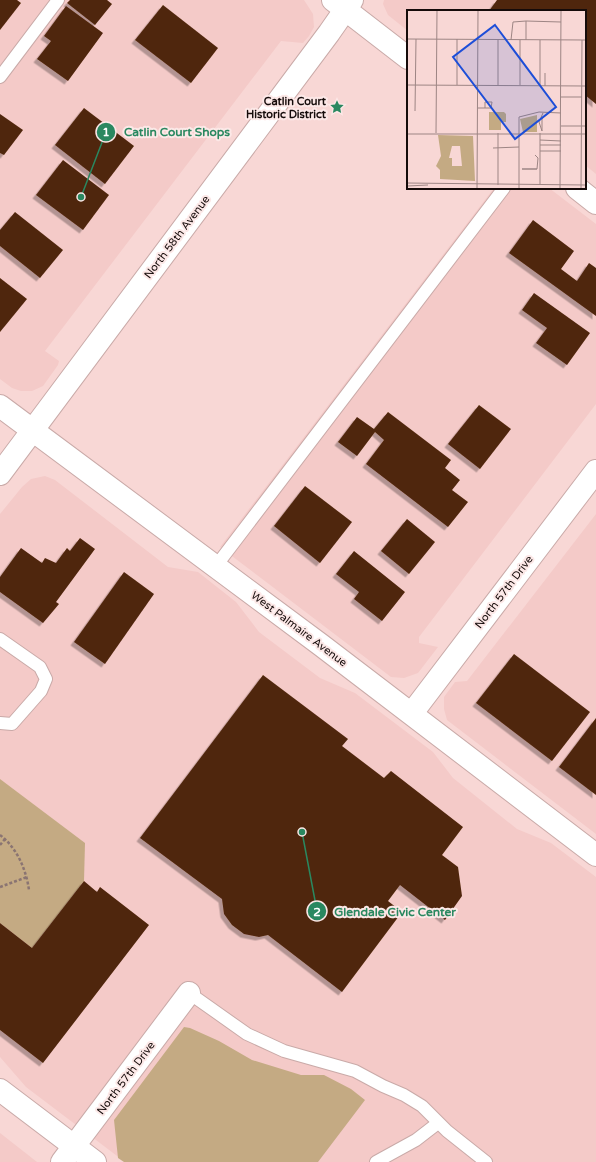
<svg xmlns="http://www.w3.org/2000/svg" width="596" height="1162" font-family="'Varela Round',sans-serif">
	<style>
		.built { fill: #f4cac8 }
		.green { fill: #c4aa83 }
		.building { fill: #50260b; filter: url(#shadow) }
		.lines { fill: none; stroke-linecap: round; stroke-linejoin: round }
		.service-casing { stroke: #c9aaa8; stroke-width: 14 }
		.minor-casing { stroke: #c9aaa8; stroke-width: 24 }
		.tertiary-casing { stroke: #c9aaa8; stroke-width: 24 }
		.path { stroke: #8a7472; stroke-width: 2.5; stroke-dasharray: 3 2; stroke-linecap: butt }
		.service { stroke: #fff; stroke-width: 12 }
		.minor { stroke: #fff; stroke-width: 22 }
		.tertiary { stroke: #fff; stroke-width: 22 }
		.labels { text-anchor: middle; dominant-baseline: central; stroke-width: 4; stroke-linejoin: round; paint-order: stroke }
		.poi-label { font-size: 11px; font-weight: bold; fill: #150b0a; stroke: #fce8e7; text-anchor: end }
		.street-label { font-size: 11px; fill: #150b0a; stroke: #fce8e7 }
		.inset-road { fill: none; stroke: #9d8584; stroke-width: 1 }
		.view { fill: #1d4ed8; fill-opacity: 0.15; stroke: #1d4ed8; stroke-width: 2 }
		.inset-edge { fill: none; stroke: #150b0a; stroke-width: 2 }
		.leader { fill: none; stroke: #2a8860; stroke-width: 1.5 }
		.callout-dot { fill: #2a8860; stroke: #fce8e7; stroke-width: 1.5 }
		.mark-label { font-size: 12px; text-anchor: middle; font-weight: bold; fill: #fff }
		.callout-label { font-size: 12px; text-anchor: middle; font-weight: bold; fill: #2a8860; stroke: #fce8e7; stroke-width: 4; stroke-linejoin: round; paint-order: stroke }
	</style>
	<defs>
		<filter id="shadow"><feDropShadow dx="-3.5" dy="3.5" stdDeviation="0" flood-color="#0004"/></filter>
	</defs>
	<rect width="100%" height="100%" fill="#f8d7d5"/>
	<g class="built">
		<path d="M 0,0 L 304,0 L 313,14 L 314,27 L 309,36 L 303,43 L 281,41 L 45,351 L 59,361 L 58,365 L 43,386 L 32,391 L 21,391 L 12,388 L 0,379 Z"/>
		<path d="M 384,0 L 596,0 L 596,174 L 585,165 L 585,11 L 408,11 L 408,31 L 388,15 L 383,4 Z"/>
		<path d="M 494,188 L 549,188 L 596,224 L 596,404 L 419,637 L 419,643 L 438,647 L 418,673 L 404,678 L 391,677 L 220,547 Z"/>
		<path d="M 45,476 L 55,480 L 168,567 L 198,572 L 236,602 L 259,632 L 320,678 L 355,693 L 433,752 L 453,778 L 517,829 L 551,843 L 596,877 L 596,1162 L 125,1162 L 26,1087 L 0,1057 L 0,514 L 22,487 L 31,479 Z"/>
		<path d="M 596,514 L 596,834 L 447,720 L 444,709 L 444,697 L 455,682 L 467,681 Z"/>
		<path d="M 0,1133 L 37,1162 L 0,1162 Z"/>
	</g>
	<g class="green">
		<path d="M 0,779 L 85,843 L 84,881 L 32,948 L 0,923 Z"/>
		<path d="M 184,1027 L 190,1028 L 219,1041 L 252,1060 L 301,1075 L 324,1075 L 351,1089 L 365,1100 L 318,1162 L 124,1162 L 118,1158 L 114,1120 Z"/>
	</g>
	<g class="building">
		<path d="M 0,0 L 17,0 L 21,3 L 0,30 Z"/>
		<path d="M 70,0 L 107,0 L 112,4 L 95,25 L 67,3 Z"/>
		<path d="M 497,0 L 596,0 L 596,104 L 585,95 L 585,11 L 489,11 Z"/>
		<path d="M 163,5 L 218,48 L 191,83 L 135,40 Z"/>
		<path d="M 66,6 L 103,33 L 68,81 L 37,59 L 51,41 L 44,36 Z"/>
		<path d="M 84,108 L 134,146 L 105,184 L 55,145 Z"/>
		<path d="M 0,114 L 23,130 L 4,155 L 0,153 Z"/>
		<path d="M 63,160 L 109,195 L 83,230 L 36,195 Z"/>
		<path d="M 15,212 L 63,250 L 40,278 L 0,246 L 0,230 Z"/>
		<path d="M 533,220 L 574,251 L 561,269 L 577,281 L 589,263 L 596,268 L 596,316 L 509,253 Z"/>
		<path d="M 0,278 L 27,299 L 0,332 Z"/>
		<path d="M 534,293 L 590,333 L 567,365 L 536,343 L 547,328 L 522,310 Z"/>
		<path d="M 479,405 L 511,429 L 480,469 L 448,444 Z"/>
		<path d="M 388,412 L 451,460 L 445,468 L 460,480 L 452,490 L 468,502 L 448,527 L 366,464 L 384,440 L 375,432 L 357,456 L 338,442 L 357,417 L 374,429 Z"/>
		<path d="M 305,486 L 352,522 L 320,563 L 274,526 Z"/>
		<path d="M 407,519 L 435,542 L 409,574 L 381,551 Z"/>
		<path d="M 80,538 L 95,549 L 56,602 L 59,604 L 43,623 L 0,592 L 0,577 L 21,548 L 42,563 L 45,558 L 56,563 L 67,548 L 70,551 Z"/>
		<path d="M 354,551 L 405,592 L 382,621 L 354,599 L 359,592 L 336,574 Z"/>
		<path d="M 124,572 L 154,594 L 105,664 L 74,642 Z"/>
		<path d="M 514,654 L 590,712 L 552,761 L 476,703 Z"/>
		<path d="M 263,675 L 348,739 L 342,746 L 384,778 L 391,771 L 463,827 L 442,855 L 458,867 L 462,896 L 445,920 L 400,885 L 388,901 L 402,912 L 342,992 L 268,935 L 259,937 L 244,934 L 232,925 L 224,914 L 222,899 L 140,838 Z"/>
		<path d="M 596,718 L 596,795 L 559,767 Z"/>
		<path d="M 84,881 L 97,892 L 100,887 L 149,925 L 43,1063 L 0,1030 L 0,923 L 32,948 Z"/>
	</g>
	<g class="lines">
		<defs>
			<g id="service">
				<path d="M 0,77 L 58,0"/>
				<path d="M 216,566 L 504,188"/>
				<path d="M 0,639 L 40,667 L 46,679 L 41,691 L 12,724 L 0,723"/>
				<path d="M 189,993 L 247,1034 L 284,1051 L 355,1071 L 383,1086 L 404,1095 L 422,1106 L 447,1131 L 486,1162"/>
				<path d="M 376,1162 L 416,1140 L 438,1123"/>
			</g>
			<g id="minor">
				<path d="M 0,406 L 321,645 L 596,855"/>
				<path d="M 0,474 L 329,33 L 352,0"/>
				<path d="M 412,713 L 596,471"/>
				<path d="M 0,1090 L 95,1162"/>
				<path d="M 62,1162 L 189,993"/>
			</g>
			<g id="tertiary">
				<path d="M 333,0 L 408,58"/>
				<path d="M 577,188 L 596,203"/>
			</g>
		</defs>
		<use href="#service" class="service-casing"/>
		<use href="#minor" class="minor-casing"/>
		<use href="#tertiary" class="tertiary-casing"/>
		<g class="path">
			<path d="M 0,835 C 17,848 26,869 29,890"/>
			<path d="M 0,845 L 5,839"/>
			<path d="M 0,887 L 27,877"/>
		</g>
		<use href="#service" class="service"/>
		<use href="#minor" class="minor"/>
		<use href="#tertiary" class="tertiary"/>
	</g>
	<defs>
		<symbol id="sight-bare" viewBox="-9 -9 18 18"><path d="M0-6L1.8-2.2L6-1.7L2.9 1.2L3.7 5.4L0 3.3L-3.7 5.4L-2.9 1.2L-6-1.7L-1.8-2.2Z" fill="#2a8860" stroke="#fce8e7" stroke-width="2.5" paint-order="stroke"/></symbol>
	</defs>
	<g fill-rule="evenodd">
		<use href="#sight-bare" x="327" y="97" width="20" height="20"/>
	</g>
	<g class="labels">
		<g class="poi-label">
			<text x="326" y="101">Catlin Court<tspan x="326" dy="13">Historic District</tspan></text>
		</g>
		<g class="street-label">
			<text transform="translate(177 237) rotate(-53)">North 58th Avenue</text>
			<text transform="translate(504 592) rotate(-53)">North 57th Drive</text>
			<text transform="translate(299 629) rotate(37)">West Palmaire Avenue</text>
			<text transform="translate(126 1078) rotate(-53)">North 57th Drive</text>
		</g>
	</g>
	<g transform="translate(407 10)">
		<rect width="179" height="179" fill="#f8d7d5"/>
		<path d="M 82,102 L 97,102 L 99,104 L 99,112 L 94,112 L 94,120 L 82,120 ZM 130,105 L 130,122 L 116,122 L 113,109 ZM 31,125 L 66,126 L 68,171 L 33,169 L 33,160 L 29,156 L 34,146 ZM 45,136 L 53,136 L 55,156 L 45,156 L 45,148 L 42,148 Z" fill="#c4aa83" fill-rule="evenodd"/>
		<path class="inset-road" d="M 0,29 L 179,30M 50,29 L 50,75M 104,30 L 106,12 L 119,11M 119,30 L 119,11 L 154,12M 0,75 L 179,76M 91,75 L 91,30M 113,75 L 113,30M 133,75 L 133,30M 138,76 L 138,63M 154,87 L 175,87M 71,98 L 84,98 L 85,92 L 78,92 L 78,98M 8,101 L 9,29M 154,116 L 179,116M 135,121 L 132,112 L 136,103M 135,121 L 135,108M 29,123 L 30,0M 0,124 L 179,124M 133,130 L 154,131M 133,135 L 154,135M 86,138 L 112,137M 133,141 L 154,141M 128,145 L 131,148 L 130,159M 115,159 L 130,159M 115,159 L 130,159M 0,173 L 179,175M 133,174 L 133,123M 91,175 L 91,123M 0,176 L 21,175M 70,179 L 71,0M 112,179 L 112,107 L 132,102 L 154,103M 153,179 L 154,0M 174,179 L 175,30"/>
		<path class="view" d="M 88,15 L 149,97 L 108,129 L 46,47 Z"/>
		<rect width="179" height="179" class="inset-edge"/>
	</g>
	<path class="leader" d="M81 197L106 132M302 832L317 911"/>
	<g class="callout-dot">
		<circle cx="81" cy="197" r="4"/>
		<circle cx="302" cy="832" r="4"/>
		<circle cx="106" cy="132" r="10"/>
		<circle cx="317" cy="911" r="10"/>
	</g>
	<g class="mark-label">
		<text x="106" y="136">1</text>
		<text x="317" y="916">2</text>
	</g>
	<g class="callout-label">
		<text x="177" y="136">Catlin Court Shops</text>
		<text x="395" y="916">Glendale Civic Center</text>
	</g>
</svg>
